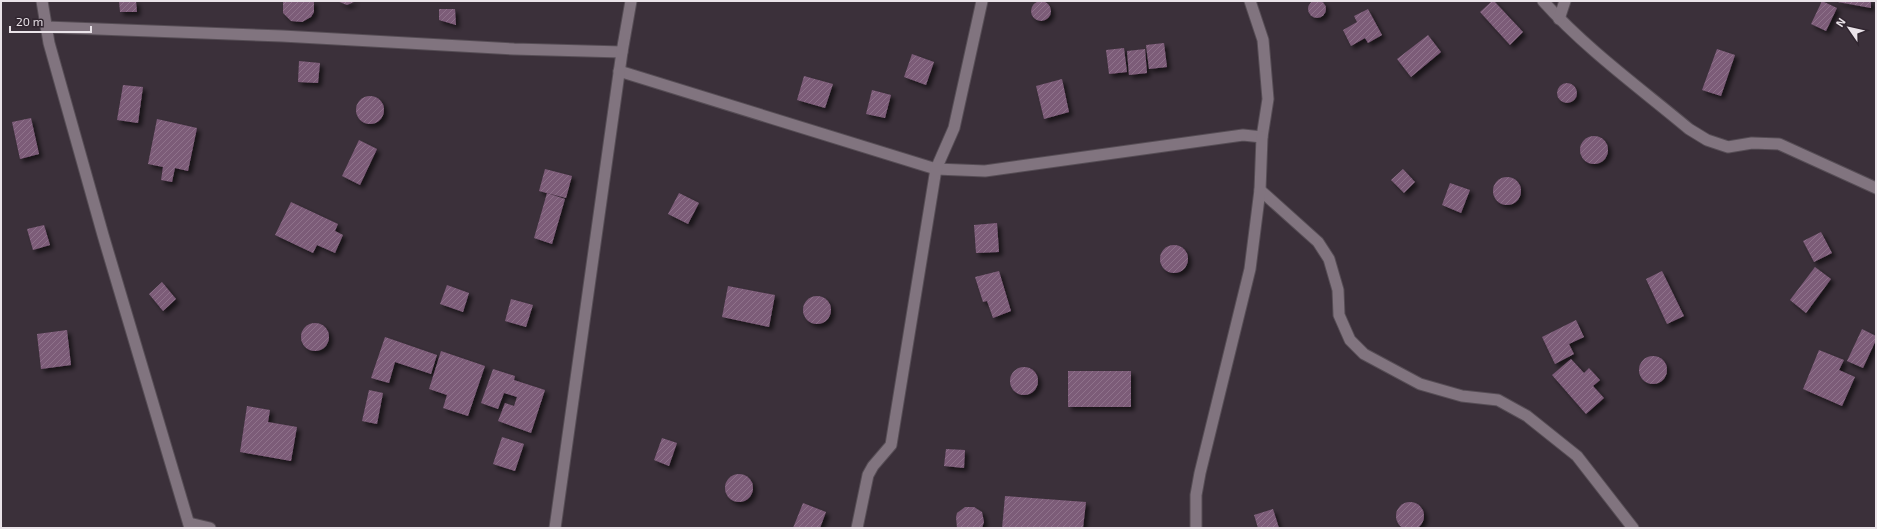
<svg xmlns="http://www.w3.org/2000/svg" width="1877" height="529" font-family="'Exo 2',sans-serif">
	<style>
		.building { fill: url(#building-hatch); filter: url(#shadow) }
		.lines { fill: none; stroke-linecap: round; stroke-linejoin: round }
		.minor-casing { stroke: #564d55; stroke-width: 13 }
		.minor { stroke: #81747f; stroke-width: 11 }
	</style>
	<defs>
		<pattern id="building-hatch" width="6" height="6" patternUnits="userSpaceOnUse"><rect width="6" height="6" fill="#7c5b78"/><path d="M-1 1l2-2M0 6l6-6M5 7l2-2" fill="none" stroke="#8f728b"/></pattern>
		<filter id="shadow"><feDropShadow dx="3.5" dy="3.5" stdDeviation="2" flood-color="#0009"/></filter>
	</defs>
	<rect width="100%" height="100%" fill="#3b303a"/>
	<g class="building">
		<circle cx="1317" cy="9" r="9"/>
		<circle cx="1041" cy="11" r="10"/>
		<path d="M 119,1 L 136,1 L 137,12 L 120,12 Z"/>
		<path d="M 283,1 L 314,1 L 314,12 L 311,17 L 302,22 L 291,21 L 283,13 Z"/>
		<path d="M 337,1 L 356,1 L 347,5 Z"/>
		<path d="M 1492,1 L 1494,1 L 1523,32 L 1510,45 L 1480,12 Z"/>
		<path d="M 1822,1 L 1837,8 L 1826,31 L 1811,24 Z"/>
		<path d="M 1832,1 L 1871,1 L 1871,8 Z"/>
		<path d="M 439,9 L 455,9 L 456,25 L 439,20 Z"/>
		<path d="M 1368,9 L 1382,35 L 1368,43 L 1365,38 L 1351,46 L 1343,30 L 1357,22 L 1354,16 Z"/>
		<path d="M 1428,35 L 1441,52 L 1411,77 L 1397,59 Z"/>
		<path d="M 1164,43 L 1167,67 L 1149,69 L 1146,45 Z"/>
		<path d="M 1124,48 L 1127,72 L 1109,74 L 1106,50 Z"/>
		<path d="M 1145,49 L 1147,73 L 1129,75 L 1127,51 Z"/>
		<path d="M 1717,49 L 1735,55 L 1721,96 L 1702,90 Z"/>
		<path d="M 912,54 L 934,62 L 926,85 L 904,77 Z"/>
		<path d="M 299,61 L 320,63 L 318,83 L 298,82 Z"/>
		<path d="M 804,76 L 833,84 L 825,108 L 797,100 Z"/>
		<path d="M 1062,79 L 1069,112 L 1044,119 L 1036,86 Z"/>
		<circle cx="1567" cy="93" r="10"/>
		<path d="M 123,85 L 143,87 L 138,123 L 117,120 Z"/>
		<path d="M 872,90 L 891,95 L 885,118 L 866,114 Z"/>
		<circle cx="370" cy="110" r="14"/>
		<path d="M 31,118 L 39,154 L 20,159 L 12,122 Z"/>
		<path d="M 157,119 L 197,128 L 188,171 L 175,168 L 172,182 L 161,180 L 163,167 L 148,164 Z"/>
		<circle cx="1594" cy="150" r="14"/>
		<path d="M 359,140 L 377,149 L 360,185 L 342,176 Z"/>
		<path d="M 545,169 L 572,176 L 566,198 L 539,191 Z"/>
		<path d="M 1403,169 L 1415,182 L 1404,193 L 1391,180 Z"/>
		<circle cx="1507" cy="191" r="14"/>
		<path d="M 1450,183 L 1470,190 L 1461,213 L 1442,205 Z"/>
		<path d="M 547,193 L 565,199 L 552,244 L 534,238 Z"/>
		<path d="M 679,193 L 699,203 L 688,224 L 668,214 Z"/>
		<path d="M 291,202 L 338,224 L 335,231 L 343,235 L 335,253 L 317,245 L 313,253 L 275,235 Z"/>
		<path d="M 997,223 L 999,252 L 976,253 L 974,225 Z"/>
		<path d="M 44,225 L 50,245 L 33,250 L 27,229 Z"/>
		<path d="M 1821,232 L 1832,253 L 1814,262 L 1803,241 Z"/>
		<circle cx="1174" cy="259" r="14"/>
		<path d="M 1815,267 L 1831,279 L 1806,313 L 1790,300 Z"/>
		<path d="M 999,271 L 1011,311 L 993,318 L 987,301 L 983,302 L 975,277 Z"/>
		<path d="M 1662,271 L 1684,316 L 1667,324 L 1646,279 Z"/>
		<path d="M 162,282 L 176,299 L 163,311 L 149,294 Z"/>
		<path d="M 447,285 L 469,293 L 463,312 L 440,304 Z"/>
		<path d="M 728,286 L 775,295 L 769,327 L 722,317 Z"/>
		<circle cx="817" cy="310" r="14"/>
		<path d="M 511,299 L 533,305 L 526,327 L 505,321 Z"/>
		<path d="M 1576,320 L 1584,337 L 1569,344 L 1574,354 L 1555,364 L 1542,337 Z"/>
		<circle cx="315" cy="337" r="14"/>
		<path d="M 1862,329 L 1876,336 L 1876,340 L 1863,368 L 1847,361 Z"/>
		<path d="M 67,330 L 71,365 L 41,369 L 37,334 Z"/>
		<path d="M 385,337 L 437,355 L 431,374 L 395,362 L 389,383 L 371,378 Z"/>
		<path d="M 1819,350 L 1844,360 L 1839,370 L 1855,377 L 1842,406 L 1803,389 Z"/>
		<path d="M 441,351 L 485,366 L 468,416 L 443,408 L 447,395 L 429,389 Z"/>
		<circle cx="1653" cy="370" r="14"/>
		<path d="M 1571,359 L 1584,373 L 1589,368 L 1600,380 L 1593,386 L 1604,398 L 1586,414 L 1552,375 Z"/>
		<circle cx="1024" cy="381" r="14"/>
		<path d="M 493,369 L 515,376 L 514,380 L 545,390 L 531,433 L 498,421 L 505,403 L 514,406 L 517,397 L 504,393 L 498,409 L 481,403 Z"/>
		<rect x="1068" y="371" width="63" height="36"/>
		<path d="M 369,390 L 383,393 L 377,424 L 362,421 Z"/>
		<path d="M 247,406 L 270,410 L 268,422 L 297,427 L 291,461 L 240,452 Z"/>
		<path d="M 502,437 L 524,444 L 515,471 L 493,464 Z"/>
		<path d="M 662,438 L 677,443 L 669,466 L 654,460 Z"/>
		<path d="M 946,449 L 965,450 L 964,468 L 944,466 Z"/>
		<circle cx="739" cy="488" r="14"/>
		<path d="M 1005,496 L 1086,502 L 1083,528 L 1002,528 Z"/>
		<circle cx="1410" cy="516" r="14"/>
		<path d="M 803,503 L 826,512 L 820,528 L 793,528 Z"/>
		<path d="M 965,507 L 974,507 L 982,512 L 984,522 L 982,528 L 957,528 L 956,517 L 957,513 Z"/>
		<path d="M 1273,509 L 1279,528 L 1258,528 L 1254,515 Z"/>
	</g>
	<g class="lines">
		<defs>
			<g id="minor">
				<path d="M 42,1 L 49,43 L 103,235 L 190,528"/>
				<path d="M 1543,1 C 1586,49 1640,88 1689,129 L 1707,140 L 1728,147 L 1752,143 L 1779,144 L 1876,188"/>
				<path d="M 1559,19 L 1565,1"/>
				<path d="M 46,27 L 282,36 L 514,49 L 622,52"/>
				<path d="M 619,71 L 936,169 L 985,171 L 1243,135 L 1262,137 L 1268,99 L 1263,40 L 1250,1"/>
				<path d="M 1260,190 L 1318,242 L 1329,259 L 1338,290 L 1339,315 L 1350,340 L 1364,354 L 1420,384 L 1462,396 L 1498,400 L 1527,416 L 1577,456 L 1633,528"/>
				<path d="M 189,523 L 210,528"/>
				<path d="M 555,528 L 622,52 L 631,1"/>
				<path d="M 857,528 L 868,475 L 873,466 L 891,445 L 936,169 L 954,128 L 982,1"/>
				<path d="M 1196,528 L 1196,495 L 1200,473 L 1250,269 L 1260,190 L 1262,137"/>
			</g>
		</defs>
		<use href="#minor" class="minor-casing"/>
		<use href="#minor" class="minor"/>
	</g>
	<rect width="1877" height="529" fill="none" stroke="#eae3e9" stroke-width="4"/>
	<g transform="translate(1849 28) rotate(304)" stroke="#312630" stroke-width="3" paint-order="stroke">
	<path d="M0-3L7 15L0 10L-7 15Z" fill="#eae3e9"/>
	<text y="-6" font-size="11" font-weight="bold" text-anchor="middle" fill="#eae3e9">N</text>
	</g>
	<path d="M10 26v6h81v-6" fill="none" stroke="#eae3e9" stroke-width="2"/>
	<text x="16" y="26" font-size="12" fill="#eae3e9" stroke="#312630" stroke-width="3" paint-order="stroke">20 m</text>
</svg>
